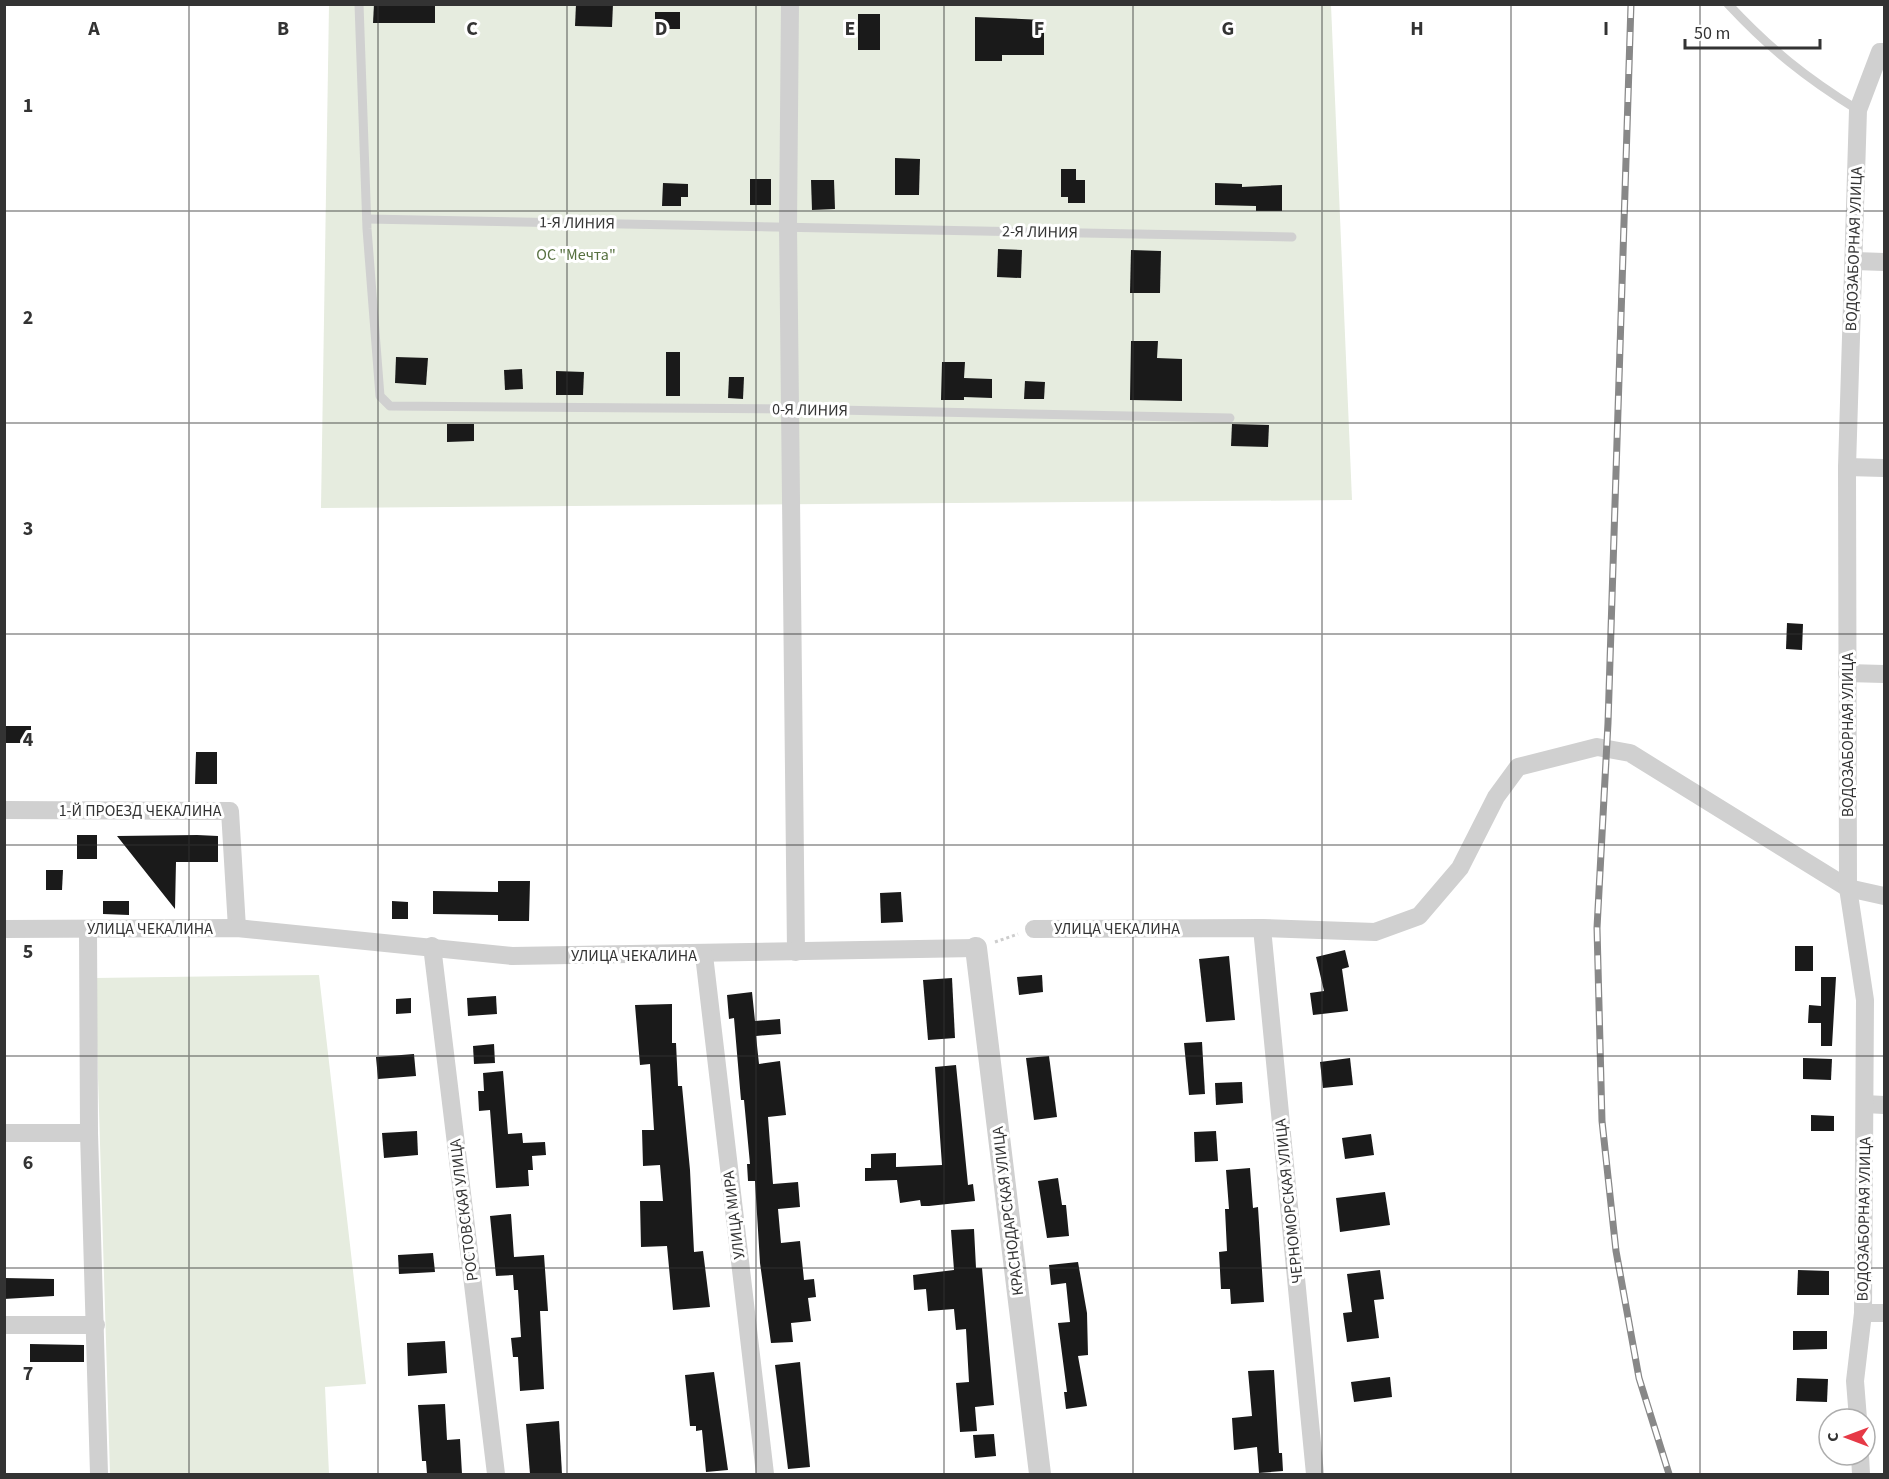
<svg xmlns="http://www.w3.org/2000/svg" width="1889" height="1479" font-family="'Source Sans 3',sans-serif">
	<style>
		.green { fill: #e6ecdf }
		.building { fill: #1a1a1a }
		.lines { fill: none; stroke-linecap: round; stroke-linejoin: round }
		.path { stroke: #cdcdcd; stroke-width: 3; stroke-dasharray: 3 3; stroke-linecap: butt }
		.service { stroke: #d0d0d0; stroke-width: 9 }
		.minor { stroke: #d0d0d0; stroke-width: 18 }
		.tertiary { stroke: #d0d0d0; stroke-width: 22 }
		.rail-casing { stroke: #888; stroke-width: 7 }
		.rail { stroke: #fff; stroke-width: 4.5; stroke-dasharray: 14; stroke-linecap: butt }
		.grid { fill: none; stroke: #333; stroke-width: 1.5; stroke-opacity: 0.55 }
		.labels { text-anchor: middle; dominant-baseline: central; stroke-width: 6; stroke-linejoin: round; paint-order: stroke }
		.street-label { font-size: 16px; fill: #333; stroke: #fff }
		.park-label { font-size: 16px; fill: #56703f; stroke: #fff }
		.grid-label { font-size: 20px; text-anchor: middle; font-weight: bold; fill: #333; stroke: #fff; stroke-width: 6; stroke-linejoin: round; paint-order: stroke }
	</style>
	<rect width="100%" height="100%" fill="#fff"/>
	<g class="green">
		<path d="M 329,5 L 1331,5 L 1352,500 L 321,508 Z"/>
		<path d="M 319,975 L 366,1384 L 325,1387 L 329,1474 L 110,1474 L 95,978 Z"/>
	</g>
	<g class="building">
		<path d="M 374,4 L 435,4 L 435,23 L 373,23 Z"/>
		<path d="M 576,4 L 613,4 L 612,27 L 575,26 Z"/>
		<rect x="655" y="12" width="25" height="17"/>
		<rect x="858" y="14" width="22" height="36"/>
		<path d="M 975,17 L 1044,20 L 1044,55 L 1002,55 L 1002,61 L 975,61 Z"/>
		<path d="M 895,158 L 920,159 L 919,195 L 895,195 Z"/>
		<path d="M 1061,169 L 1076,169 L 1076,180 L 1085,180 L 1085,203 L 1068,203 L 1068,197 L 1061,197 Z"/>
		<rect x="750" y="179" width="21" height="26"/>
		<path d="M 811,180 L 834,180 L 835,209 L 812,210 Z"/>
		<path d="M 663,183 L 688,184 L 688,197 L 681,197 L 681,206 L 662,206 Z"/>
		<path d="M 1215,183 L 1242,184 L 1242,187 L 1282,185 L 1282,211 L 1256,211 L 1256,206 L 1215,205 Z"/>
		<path d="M 998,249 L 1022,250 L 1021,278 L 997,277 Z"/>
		<path d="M 1131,250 L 1161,251 L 1160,293 L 1130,293 Z"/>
		<path d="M 1131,341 L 1158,341 L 1157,358 L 1182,359 L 1182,401 L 1130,400 Z"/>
		<rect x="666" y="352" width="14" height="44"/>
		<path d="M 396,357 L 428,358 L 426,385 L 395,383 Z"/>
		<path d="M 942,362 L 965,362 L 964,378 L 992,379 L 992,398 L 964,397 L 964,400 L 941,400 Z"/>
		<path d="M 522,369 L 523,389 L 505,390 L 504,370 Z"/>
		<path d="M 556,371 L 584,372 L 583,395 L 556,395 Z"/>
		<path d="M 729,377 L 744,377 L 743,399 L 728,398 Z"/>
		<path d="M 1025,381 L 1045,382 L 1044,399 L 1024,399 Z"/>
		<path d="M 447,424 L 474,424 L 474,441 L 447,442 Z"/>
		<path d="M 1232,424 L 1269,425 L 1268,447 L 1231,446 Z"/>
		<path d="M 1787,623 L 1803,624 L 1802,650 L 1786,649 Z"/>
		<rect x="4" y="726" width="27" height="17"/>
		<path d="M 196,752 L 217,752 L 217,784 L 195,784 Z"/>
		<rect x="77" y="835" width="20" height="24"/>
		<path d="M 197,835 L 218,836 L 218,862 L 176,862 L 175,909 L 117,836 Z"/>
		<path d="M 46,870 L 63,870 L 62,890 L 46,890 Z"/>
		<path d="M 498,881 L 530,881 L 529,921 L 498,921 L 498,915 L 433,914 L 433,891 L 498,892 Z"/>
		<path d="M 901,892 L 903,922 L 881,923 L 880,893 Z"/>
		<path d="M 103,901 L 129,901 L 129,915 L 103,914 Z"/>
		<path d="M 392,901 L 408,902 L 408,919 L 392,919 Z"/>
		<rect x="1795" y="946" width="18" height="25"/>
		<path d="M 1345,950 L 1349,967 L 1342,969 L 1348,1011 L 1313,1015 L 1310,993 L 1324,991 L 1316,957 Z"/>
		<path d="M 1229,956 L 1235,1020 L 1206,1022 L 1199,959 Z"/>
		<path d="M 1042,975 L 1043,992 L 1019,995 L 1017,977 Z"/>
		<path d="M 1821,977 L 1836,977 L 1832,1046 L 1821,1046 L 1821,1023 L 1808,1023 L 1809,1005 L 1821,1006 Z"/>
		<path d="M 952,978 L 955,1038 L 928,1040 L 923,980 Z"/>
		<path d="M 752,992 L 755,1021 L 780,1019 L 781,1034 L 756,1036 L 759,1064 L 780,1061 L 786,1115 L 768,1117 L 773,1184 L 798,1182 L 800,1207 L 778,1209 L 781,1243 L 800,1241 L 804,1280 L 814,1279 L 816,1297 L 808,1298 L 811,1321 L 791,1323 L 793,1342 L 771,1343 L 760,1263 L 755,1181 L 748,1181 L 747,1164 L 750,1164 L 744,1100 L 741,1100 L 734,1018 L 729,1019 L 727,995 Z"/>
		<path d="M 496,996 L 497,1014 L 468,1016 L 467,998 Z"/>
		<path d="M 411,998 L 411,1013 L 396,1014 L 396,999 Z"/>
		<path d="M 672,1004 L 672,1043 L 676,1043 L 678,1086 L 682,1086 L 690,1170 L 694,1252 L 703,1251 L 710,1307 L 673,1310 L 667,1246 L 641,1247 L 640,1201 L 663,1201 L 660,1165 L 643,1166 L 642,1130 L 654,1130 L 650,1064 L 640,1065 L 635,1005 Z"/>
		<path d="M 1202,1042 L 1205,1094 L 1189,1095 L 1184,1043 Z"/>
		<path d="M 494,1044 L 495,1063 L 474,1064 L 473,1046 Z"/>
		<path d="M 414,1054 L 416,1076 L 378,1079 L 376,1057 Z"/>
		<path d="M 1049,1056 L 1057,1117 L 1034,1120 L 1026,1058 Z"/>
		<path d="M 1350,1058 L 1353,1085 L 1323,1088 L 1320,1062 Z"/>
		<path d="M 1803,1058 L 1832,1059 L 1831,1080 L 1803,1079 Z"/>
		<path d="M 956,1065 L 968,1185 L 973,1184 L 975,1201 L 929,1206 L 921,1206 L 920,1200 L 900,1203 L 897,1180 L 865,1181 L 865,1168 L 871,1168 L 871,1154 L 896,1153 L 896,1167 L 942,1165 L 935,1067 Z"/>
		<path d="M 503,1071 L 508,1134 L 522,1133 L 523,1143 L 545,1142 L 546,1155 L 532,1156 L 533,1170 L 528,1170 L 529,1186 L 496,1188 L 490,1110 L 479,1111 L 478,1091 L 484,1091 L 483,1073 Z"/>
		<path d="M 1242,1082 L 1243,1103 L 1216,1105 L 1215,1083 Z"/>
		<path d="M 1811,1115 L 1834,1116 L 1834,1131 L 1811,1131 Z"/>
		<path d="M 417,1131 L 418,1155 L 384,1158 L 382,1133 Z"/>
		<path d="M 1216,1131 L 1218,1161 L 1195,1162 L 1194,1132 Z"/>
		<path d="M 1371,1134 L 1374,1155 L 1345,1159 L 1342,1138 Z"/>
		<path d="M 1250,1168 L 1253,1208 L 1258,1207 L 1264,1302 L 1231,1304 L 1230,1289 L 1221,1289 L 1219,1252 L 1227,1251 L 1225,1209 L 1229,1209 L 1226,1170 Z"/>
		<path d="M 1058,1178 L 1062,1205 L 1066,1205 L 1069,1236 L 1047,1238 L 1038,1181 Z"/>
		<path d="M 1385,1192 L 1390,1225 L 1340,1232 L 1336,1198 Z"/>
		<path d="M 511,1214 L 514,1257 L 544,1255 L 548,1311 L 540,1311 L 544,1389 L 520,1391 L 518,1357 L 513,1357 L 511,1338 L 521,1337 L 518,1290 L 514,1290 L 513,1275 L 496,1276 L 490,1216 Z"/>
		<path d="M 974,1229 L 976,1268 L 982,1268 L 994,1405 L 975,1407 L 977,1431 L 960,1432 L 956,1383 L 969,1382 L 966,1329 L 956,1330 L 954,1309 L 928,1311 L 926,1289 L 914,1290 L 913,1275 L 954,1270 L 951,1230 Z"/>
		<path d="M 433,1253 L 435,1272 L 399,1274 L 398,1255 Z"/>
		<path d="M 1078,1262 L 1087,1313 L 1088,1355 L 1078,1356 L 1087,1406 L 1066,1409 L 1064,1392 L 1067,1392 L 1058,1323 L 1070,1322 L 1066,1283 L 1051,1285 L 1049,1265 Z"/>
		<path d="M 1380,1270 L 1384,1299 L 1374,1300 L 1379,1338 L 1347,1342 L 1343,1313 L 1352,1312 L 1347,1274 Z"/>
		<path d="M 1798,1270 L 1829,1271 L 1829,1295 L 1797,1295 Z"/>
		<path d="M 4,1278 L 54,1279 L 54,1296 L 4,1299 Z"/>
		<path d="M 1793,1331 L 1827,1331 L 1827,1349 L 1793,1350 Z"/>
		<path d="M 445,1341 L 447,1373 L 408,1376 L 407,1343 Z"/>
		<path d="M 30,1344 L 84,1345 L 84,1362 L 30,1362 Z"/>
		<path d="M 800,1362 L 810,1467 L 788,1469 L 775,1365 Z"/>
		<path d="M 1274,1370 L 1279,1453 L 1282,1453 L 1283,1471 L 1259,1473 L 1257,1447 L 1234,1450 L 1232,1418 L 1252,1416 L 1248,1371 Z"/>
		<path d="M 714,1372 L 728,1470 L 706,1472 L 702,1430 L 696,1431 L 696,1426 L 690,1426 L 685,1375 Z"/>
		<path d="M 1390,1377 L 1392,1397 L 1354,1402 L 1351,1382 Z"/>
		<path d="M 1797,1378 L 1828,1379 L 1827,1402 L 1796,1401 Z"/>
		<path d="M 445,1404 L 447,1440 L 460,1439 L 462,1474 L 427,1474 L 426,1461 L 422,1461 L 418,1405 Z"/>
		<path d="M 559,1421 L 562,1474 L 530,1474 L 526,1424 Z"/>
		<path d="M 994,1434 L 996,1456 L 975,1458 L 973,1435 Z"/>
	</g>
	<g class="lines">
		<path class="path" d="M 995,942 L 1018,934"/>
		<g class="service">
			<path d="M 359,4 L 367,229 L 380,396 L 390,406 L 789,409 L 1230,418"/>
			<path d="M 1728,4 C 1770,49 1806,78 1858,110"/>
			<path d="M 367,219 L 1292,237"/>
		</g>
		<g class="minor">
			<path d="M 790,4 L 788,226 L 796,952"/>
			<path d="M 1855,261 L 1884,262"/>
			<path d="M 1847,467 L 1884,468"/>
			<path d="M 1847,673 L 1884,674"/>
			<path d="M 4,810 L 230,811 L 237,928"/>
			<path d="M 1262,928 L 1315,1474"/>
			<path d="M 4,929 L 237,928 L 512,956 L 976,948"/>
			<path d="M 88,929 L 89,1133 L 99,1474"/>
			<path d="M 1034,929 L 1262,928 L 1375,932 L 1419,916 L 1460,868 L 1496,797 L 1518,767 L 1597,747 L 1630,753 L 1848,888 L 1884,896"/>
			<path d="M 432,946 L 496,1474"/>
			<path d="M 704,955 L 765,1474"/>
			<path d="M 1865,1104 L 1884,1105"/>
			<path d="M 4,1133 L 89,1133"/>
			<path d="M 1863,1313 L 1884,1313"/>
			<path d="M 4,1325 L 96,1325"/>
			<path d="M 1858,1419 L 1855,1381 L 1863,1313 L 1865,1000 L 1848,888 L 1847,467 L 1858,110 L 1880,52 L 1884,52"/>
			<path d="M 1860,1455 L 1861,1474"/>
		</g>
		<path class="tertiary" d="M 976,948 L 1040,1474"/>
		<defs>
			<path id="rail" d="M 1631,4 L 1608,723 L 1597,928 L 1602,1121 L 1616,1251 L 1639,1378 L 1669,1474"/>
		</defs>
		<use href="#rail" class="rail-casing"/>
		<use href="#rail" class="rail"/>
	</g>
	<path class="grid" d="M 189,4 L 189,1474M 378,4 L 378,1474M 567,4 L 567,1474M 756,4 L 756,1474M 944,4 L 944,1474M 1133,4 L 1133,1474M 1322,4 L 1322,1474M 1511,4 L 1511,1474M 1700,4 L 1700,1474M 4,211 L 1884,211M 4,423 L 1884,423M 4,634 L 1884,634M 4,845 L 1884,845M 4,1056 L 1884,1056M 4,1268 L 1884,1268"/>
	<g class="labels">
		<g class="street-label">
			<text transform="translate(577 223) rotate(1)">1-Я ЛИНИЯ</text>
			<text transform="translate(1040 232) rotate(1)">2-Я ЛИНИЯ</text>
			<text transform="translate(1854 249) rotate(-88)">ВОДОЗАБОРНАЯ УЛИЦА</text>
			<text transform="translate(810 410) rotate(1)">0-Я ЛИНИЯ</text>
			<text transform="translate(1848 735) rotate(-90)">ВОДОЗАБОРНАЯ УЛИЦА</text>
			<text x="140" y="811">1-Й ПРОЕЗД ЧЕКАЛИНА</text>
			<text x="150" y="929">УЛИЦА ЧЕКАЛИНА</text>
			<text x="1117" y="929">УЛИЦА ЧЕКАЛИНА</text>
			<text x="634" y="956">УЛИЦА ЧЕКАЛИНА</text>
			<text transform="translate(1289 1201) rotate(-96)">ЧЕРНОМОРСКАЯ УЛИЦА</text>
			<text transform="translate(464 1210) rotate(-97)">РОСТОВСКАЯ УЛИЦА</text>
			<text transform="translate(1008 1211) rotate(-97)">КРАСНОДАРСКАЯ УЛИЦА</text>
			<text transform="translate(734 1215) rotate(-97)">УЛИЦА МИРА</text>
			<text transform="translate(1864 1219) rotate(-89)">ВОДОЗАБОРНАЯ УЛИЦА</text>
		</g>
		<g class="park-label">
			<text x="576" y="255">ОС "Мечта"</text>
		</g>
	</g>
	<g class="grid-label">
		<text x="94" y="35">A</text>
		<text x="283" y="35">B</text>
		<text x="472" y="35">C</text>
		<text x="661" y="35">D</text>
		<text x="850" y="35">E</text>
		<text x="1039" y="35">F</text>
		<text x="1228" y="35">G</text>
		<text x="1417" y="35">H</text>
		<text x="1606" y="35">I</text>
		<text x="28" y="112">1</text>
		<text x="28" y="324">2</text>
		<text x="28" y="535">3</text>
		<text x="28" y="746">4</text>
		<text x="28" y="958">5</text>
		<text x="28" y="1169">6</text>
		<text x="28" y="1380">7</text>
	</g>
	<rect width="1889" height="1479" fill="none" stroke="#333333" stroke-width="12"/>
	<g transform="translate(1847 1437) rotate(270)"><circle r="28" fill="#ffffff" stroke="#adadad" stroke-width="1.5"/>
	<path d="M0-4.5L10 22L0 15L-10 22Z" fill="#e63946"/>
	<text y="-9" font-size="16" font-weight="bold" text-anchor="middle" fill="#333333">С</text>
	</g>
	<path d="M1685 39v9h135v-9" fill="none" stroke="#333333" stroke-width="3"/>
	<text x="1694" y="39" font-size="18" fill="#333333" stroke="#ffffff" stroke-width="4.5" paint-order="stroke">50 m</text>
</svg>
